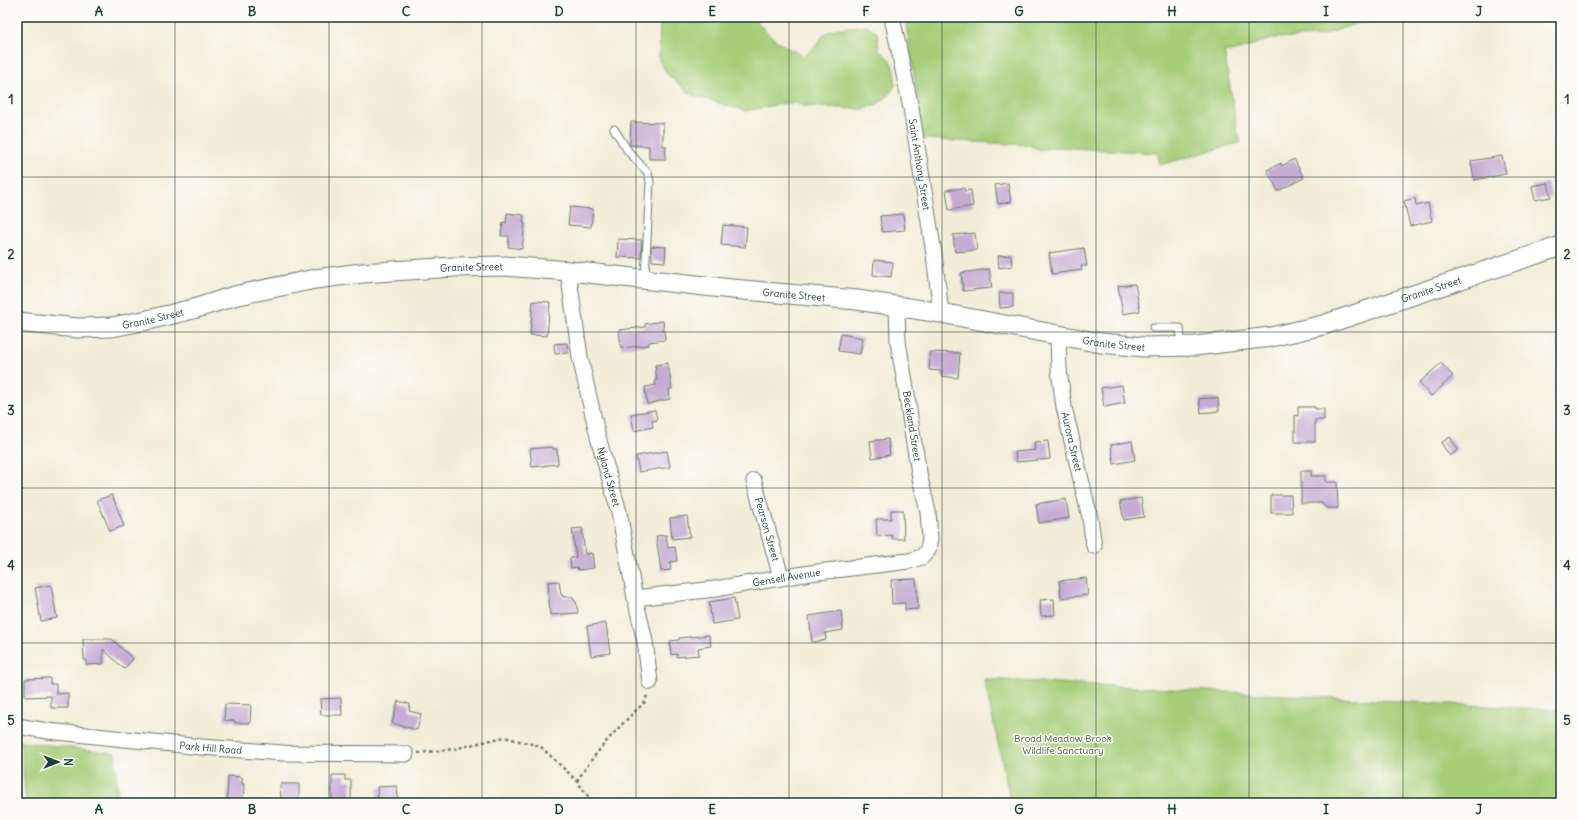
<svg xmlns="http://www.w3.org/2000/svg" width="1578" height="820" font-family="Delius,sans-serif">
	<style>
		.green { fill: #a6cd78; stroke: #628556 }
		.building { fill: #c6abd4 }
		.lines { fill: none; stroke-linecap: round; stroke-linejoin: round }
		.service-casing { stroke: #697b6d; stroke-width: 9 }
		.minor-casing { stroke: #697b6d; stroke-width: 17 }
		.tertiary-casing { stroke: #697b6d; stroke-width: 21 }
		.path { stroke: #697b6d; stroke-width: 2.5; stroke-dasharray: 3 3; stroke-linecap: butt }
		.service { stroke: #fff; stroke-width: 7 }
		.minor { stroke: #fff; stroke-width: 15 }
		.tertiary { stroke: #fff; stroke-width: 19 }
		.grid { fill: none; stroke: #1f3d34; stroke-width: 1; stroke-opacity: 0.55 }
		.labels { text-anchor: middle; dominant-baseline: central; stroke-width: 3; stroke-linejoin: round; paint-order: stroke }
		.street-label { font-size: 10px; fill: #1f3d34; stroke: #fdfcf7 }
		.park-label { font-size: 10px; fill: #416145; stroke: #fdfcf7 }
		.neatline { fill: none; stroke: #1f3d34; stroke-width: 1.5 }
		.grid-label { font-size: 13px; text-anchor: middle; font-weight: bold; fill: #1f3d34 }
	</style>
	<rect width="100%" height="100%" fill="#fdfcf7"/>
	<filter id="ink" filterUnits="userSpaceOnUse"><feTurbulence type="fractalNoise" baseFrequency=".025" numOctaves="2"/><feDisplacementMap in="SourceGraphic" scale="8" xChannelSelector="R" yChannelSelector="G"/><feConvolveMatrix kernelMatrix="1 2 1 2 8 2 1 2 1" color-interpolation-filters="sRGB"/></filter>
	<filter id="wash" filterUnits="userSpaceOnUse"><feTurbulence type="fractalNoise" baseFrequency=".012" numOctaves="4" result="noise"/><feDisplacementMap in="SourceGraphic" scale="16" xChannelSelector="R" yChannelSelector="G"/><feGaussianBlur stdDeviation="0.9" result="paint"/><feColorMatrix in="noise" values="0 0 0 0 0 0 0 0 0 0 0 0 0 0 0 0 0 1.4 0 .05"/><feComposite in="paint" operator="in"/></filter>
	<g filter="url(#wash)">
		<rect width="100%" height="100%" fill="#f2edd8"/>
		<g class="green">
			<path d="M 660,17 L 753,17 C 762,28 774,40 786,47 C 792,51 798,52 803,56 C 814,51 817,42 825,34 C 836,26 855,27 868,26 L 877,33 L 879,50 L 890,60 L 895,72 L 895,85 L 889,95 L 877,104 L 863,109 L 803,106 L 796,103 L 785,103 L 746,111 L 692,95 L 668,75 L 659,60 Z"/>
			<path d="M 905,17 L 1218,17 L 1219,20 L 1232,17 L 1397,17 L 1383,21 L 1358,23 L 1320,36 L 1274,38 L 1235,51 L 1224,51 L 1237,130 L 1241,142 L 1160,165 L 1158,153 L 1056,147 L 1040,150 L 1029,145 L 924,139 Z"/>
			<path d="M 984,679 L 1561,710 L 1561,803 L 1011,803 Z"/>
			<path d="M 21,742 L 115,753 L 118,803 L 26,803 Z"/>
		</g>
		<g id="blocks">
			<g class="building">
				<path d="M 631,122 L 663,123 L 663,146 L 666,146 L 665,159 L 649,159 L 649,146 L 630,145 Z"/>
				<path d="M 1502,156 L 1506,174 L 1474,180 L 1471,161 Z"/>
				<path d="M 1294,159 L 1304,178 L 1278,191 L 1267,170 L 1281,163 L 1282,166 Z"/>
				<path d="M 1008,183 L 1011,202 L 998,204 L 995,185 Z"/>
				<path d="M 1548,183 L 1551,197 L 1535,200 L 1532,186 Z"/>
				<path d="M 964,188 L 965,191 L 971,190 L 973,206 L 949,210 L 946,190 Z"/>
				<path d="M 1415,198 L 1416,206 L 1428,203 L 1432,221 L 1410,226 L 1404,201 Z"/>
				<path d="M 570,207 L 593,209 L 591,227 L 568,225 Z"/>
				<path d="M 507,213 L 524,215 L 523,223 L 525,223 L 522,249 L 508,247 L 509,236 L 501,236 L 503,222 L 506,223 Z"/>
				<path d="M 903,214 L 905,230 L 882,232 L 880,216 Z"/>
				<path d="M 723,225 L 747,227 L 745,247 L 721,245 Z"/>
				<path d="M 975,233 L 977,250 L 955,252 L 953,235 Z"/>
				<path d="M 618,239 L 642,240 L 641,258 L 617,257 Z"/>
				<path d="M 652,246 L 666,247 L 665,262 L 652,261 Z"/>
				<path d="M 1084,248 L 1087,266 L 1081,266 L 1082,270 L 1052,274 L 1049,253 Z"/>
				<path d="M 1011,255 L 1012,266 L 999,268 L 998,256 Z"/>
				<path d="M 874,260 L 893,262 L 891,277 L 873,275 Z"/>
				<path d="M 989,269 L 992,288 L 963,291 L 961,273 Z"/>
				<path d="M 1135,284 L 1140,311 L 1123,314 L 1118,286 Z"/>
				<path d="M 999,293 L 1013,293 L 1013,307 L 1000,308 Z"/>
				<path d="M 533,301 L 550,302 L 547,336 L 530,335 Z"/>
				<path d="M 663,321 L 665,340 L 649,342 L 649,345 L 621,348 L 619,330 L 645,327 L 645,324 Z"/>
				<path d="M 841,334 L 863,338 L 860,354 L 838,351 Z"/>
				<path d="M 567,343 L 568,353 L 555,354 L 554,344 Z"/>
				<path d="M 930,352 L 960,353 L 958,378 L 941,376 L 942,371 L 929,370 Z"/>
				<path d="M 668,363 L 672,389 L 669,389 L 670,399 L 647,404 L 645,387 L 656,385 L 655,380 L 657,380 L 655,365 Z"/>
				<path d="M 1441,363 L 1453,376 L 1431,396 L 1419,383 Z"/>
				<path d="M 1122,385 L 1125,403 L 1104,407 L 1101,388 Z"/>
				<path d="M 1212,398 L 1218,398 L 1219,411 L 1201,413 L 1199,399 Z"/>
				<path d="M 1298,407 L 1315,407 L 1315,409 L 1324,409 L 1324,420 L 1315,420 L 1315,442 L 1295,442 L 1295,415 L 1298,416 Z"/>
				<path d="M 655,410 L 657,420 L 652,421 L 653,427 L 634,431 L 631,414 Z"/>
				<path d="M 1450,437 L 1458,450 L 1450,456 L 1441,443 Z"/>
				<path d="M 888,439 L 890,455 L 872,458 L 870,441 Z"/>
				<path d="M 1048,441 L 1050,459 L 1016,462 L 1015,452 L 1035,450 L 1034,442 Z"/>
				<path d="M 1132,441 L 1135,460 L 1114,464 L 1111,445 Z"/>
				<path d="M 552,447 L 553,449 L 557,449 L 558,464 L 532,467 L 530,449 Z"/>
				<path d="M 667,451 L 670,467 L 639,472 L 636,456 Z"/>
				<path d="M 1301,471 L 1311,471 L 1311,476 L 1326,476 L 1326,482 L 1337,482 L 1338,508 L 1327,508 L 1321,503 L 1301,503 Z"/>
				<path d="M 112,495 L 124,526 L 110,531 L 97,500 Z"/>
				<path d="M 1271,495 L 1291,495 L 1292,513 L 1271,513 Z"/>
				<path d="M 1141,498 L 1144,517 L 1124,520 L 1120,501 Z"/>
				<path d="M 1066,499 L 1069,518 L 1039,523 L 1036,504 Z"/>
				<path d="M 891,510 L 903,510 L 904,539 L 892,539 L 892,535 L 877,536 L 876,519 L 891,519 Z"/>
				<path d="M 687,516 L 690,537 L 672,539 L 670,518 Z"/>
				<path d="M 582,528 L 585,554 L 592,553 L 594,568 L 578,570 L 577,567 L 571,568 L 570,558 L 576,557 L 572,529 Z"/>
				<path d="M 666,535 L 668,548 L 675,547 L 677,561 L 670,562 L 671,570 L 661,571 L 656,536 Z"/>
				<path d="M 1086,578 L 1088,595 L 1061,598 L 1059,581 Z"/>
				<path d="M 916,579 L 918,609 L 905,610 L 905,603 L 892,604 L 891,580 Z"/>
				<path d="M 559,581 L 561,595 L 563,595 L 563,597 L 573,597 L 574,601 L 576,601 L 578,613 L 550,615 L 548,582 Z"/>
				<path d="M 51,585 L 57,618 L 41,621 L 35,588 Z"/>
				<path d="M 734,598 L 738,620 L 712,624 L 709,602 Z"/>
				<path d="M 1054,599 L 1055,615 L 1041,616 L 1040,600 Z"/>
				<path d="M 841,611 L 843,630 L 825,633 L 826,640 L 812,642 L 809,616 Z"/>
				<path d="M 606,623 L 610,653 L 591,656 L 587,626 Z"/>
				<path d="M 709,635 L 711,646 L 698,648 L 699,655 L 677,657 L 677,654 L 671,655 L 670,641 L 679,640 L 679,638 Z"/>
				<path d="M 83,639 L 112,639 L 133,659 L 124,669 L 103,649 L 103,664 L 86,665 L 86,660 L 84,660 Z"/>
				<path d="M 50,678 L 50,684 L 56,684 L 56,694 L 68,693 L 68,708 L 51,708 L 51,696 L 25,697 L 25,679 Z"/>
				<path d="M 341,698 L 342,715 L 321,715 L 320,699 Z"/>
				<path d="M 398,701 L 410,704 L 409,711 L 421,714 L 417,730 L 392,723 Z"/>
				<path d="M 225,704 L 251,705 L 250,723 L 235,723 L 235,721 L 224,720 Z"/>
				<path d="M 332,775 L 345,775 L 345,780 L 351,780 L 351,803 L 332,803 Z"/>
				<path d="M 228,776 L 242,777 L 242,784 L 244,784 L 243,803 L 227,802 Z"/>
				<path d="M 280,784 L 299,784 L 299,803 L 281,803 Z"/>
				<path d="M 397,786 L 398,802 L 378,803 L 377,787 Z"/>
			</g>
		</g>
	</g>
	<g filter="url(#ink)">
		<use href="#blocks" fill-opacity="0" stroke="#697b6d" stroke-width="1"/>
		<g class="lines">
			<defs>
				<g id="service">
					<path d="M 614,129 L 628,151 L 648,173 L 650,182 L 645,278"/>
					<path d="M 1153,328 L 1180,328 L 1181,345"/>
				</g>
				<g id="minor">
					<path id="s1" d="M 892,17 L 911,108 L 934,254 L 941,313"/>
					<path id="s2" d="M 568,271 L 580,357 L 598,437 L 619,512 L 635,598 L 645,641 L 650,682"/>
					<path id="s3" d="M 1058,336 L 1059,370 L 1064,407 L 1090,518 L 1094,546"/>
					<path id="s4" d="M 754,481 L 781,577"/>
					<path id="s5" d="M 635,598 L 715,589 L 810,573 L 909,561 L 922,557 L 928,550 L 930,539 L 928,512 L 920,478 L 912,432 L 906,388 L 898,342 L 897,306"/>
					<path id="s6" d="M 17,726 L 48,731 L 201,747 L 283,753 L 406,754"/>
				</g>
				<g id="tertiary">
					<path id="s7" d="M 17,322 L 78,328 L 112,327 L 148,320 L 197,308 L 234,296 L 315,279 L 362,273 L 454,267 L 504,266 L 570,271 L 732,289 L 857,300 L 941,313 L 1101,343 L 1144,347 L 1195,346 L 1271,337 L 1323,325 L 1561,246"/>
				</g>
			</defs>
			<use href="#service" class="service-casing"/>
			<use href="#minor" class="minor-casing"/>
			<use href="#tertiary" class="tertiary-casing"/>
			<g class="path">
				<path d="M 418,753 L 454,749 L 504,737 L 540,746 L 577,781 L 593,803"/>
				<path d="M 577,781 C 596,751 619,726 645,702 L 647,695"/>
			</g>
			<use href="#service" class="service"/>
			<use href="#minor" class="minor"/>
			<use href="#tertiary" class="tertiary"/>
		</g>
	</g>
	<path class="grid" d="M 175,17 L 175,803M 329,17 L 329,803M 482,17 L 482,803M 636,17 L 636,803M 789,17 L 789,803M 942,17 L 942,803M 1096,17 L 1096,803M 1249,17 L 1249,803M 1403,17 L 1403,803M 17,177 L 1561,177M 17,332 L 1561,332M 17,488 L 1561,488M 17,643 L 1561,643"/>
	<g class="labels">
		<g class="street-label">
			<text stroke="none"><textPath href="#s1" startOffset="150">Saint Anthony Street</textPath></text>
			<text stroke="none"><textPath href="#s7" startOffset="461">Granite Street</textPath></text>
			<text stroke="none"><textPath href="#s7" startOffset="1434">Granite Street</textPath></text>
			<text stroke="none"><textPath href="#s7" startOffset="785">Granite Street</textPath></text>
			<text stroke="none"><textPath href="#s7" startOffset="137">Granite Street</textPath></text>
			<text stroke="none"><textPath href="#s7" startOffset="1109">Granite Street</textPath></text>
			<text transform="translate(912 426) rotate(81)">Beckland Street</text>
			<text stroke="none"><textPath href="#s3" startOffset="107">Aurora Street</textPath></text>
			<text stroke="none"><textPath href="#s2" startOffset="210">Nyland Street</textPath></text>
			<text stroke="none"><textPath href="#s4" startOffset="50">Pearson Street</textPath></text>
			<text stroke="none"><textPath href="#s5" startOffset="153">Gensell Avenue</textPath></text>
			<text stroke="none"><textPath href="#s6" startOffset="195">Park Hill Road</textPath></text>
		</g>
		<g class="park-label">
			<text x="1063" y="738">Broad Meadow Brook<tspan x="1063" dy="12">Wildlife Sanctuary</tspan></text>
		</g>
	</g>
	<rect width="1578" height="820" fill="none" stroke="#fdfcf7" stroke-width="44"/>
	<g transform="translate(58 762) rotate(90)" stroke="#fdfcf7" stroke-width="3" paint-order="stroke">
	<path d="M0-3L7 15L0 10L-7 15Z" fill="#1f3d34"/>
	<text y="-6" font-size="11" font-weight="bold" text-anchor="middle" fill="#1f3d34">N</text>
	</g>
	<rect x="22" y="22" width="1534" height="776" class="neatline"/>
	<g class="grid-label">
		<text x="99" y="16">A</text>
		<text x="252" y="16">B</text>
		<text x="406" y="16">C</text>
		<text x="559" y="16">D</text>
		<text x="712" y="16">E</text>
		<text x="866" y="16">F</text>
		<text x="1019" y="16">G</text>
		<text x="1172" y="16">H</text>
		<text x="1326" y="16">I</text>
		<text x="1479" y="16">J</text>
		<text x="11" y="104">1</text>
		<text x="1567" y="104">1</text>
		<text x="11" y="259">2</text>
		<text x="1567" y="259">2</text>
		<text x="11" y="415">3</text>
		<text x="1567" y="415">3</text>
		<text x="11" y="570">4</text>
		<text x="1567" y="570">4</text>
		<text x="11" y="725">5</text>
		<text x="1567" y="725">5</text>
		<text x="99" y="814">A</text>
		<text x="252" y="814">B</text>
		<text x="406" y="814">C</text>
		<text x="559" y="814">D</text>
		<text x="712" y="814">E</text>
		<text x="866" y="814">F</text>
		<text x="1019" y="814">G</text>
		<text x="1172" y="814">H</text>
		<text x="1326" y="814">I</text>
		<text x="1479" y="814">J</text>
	</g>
</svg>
